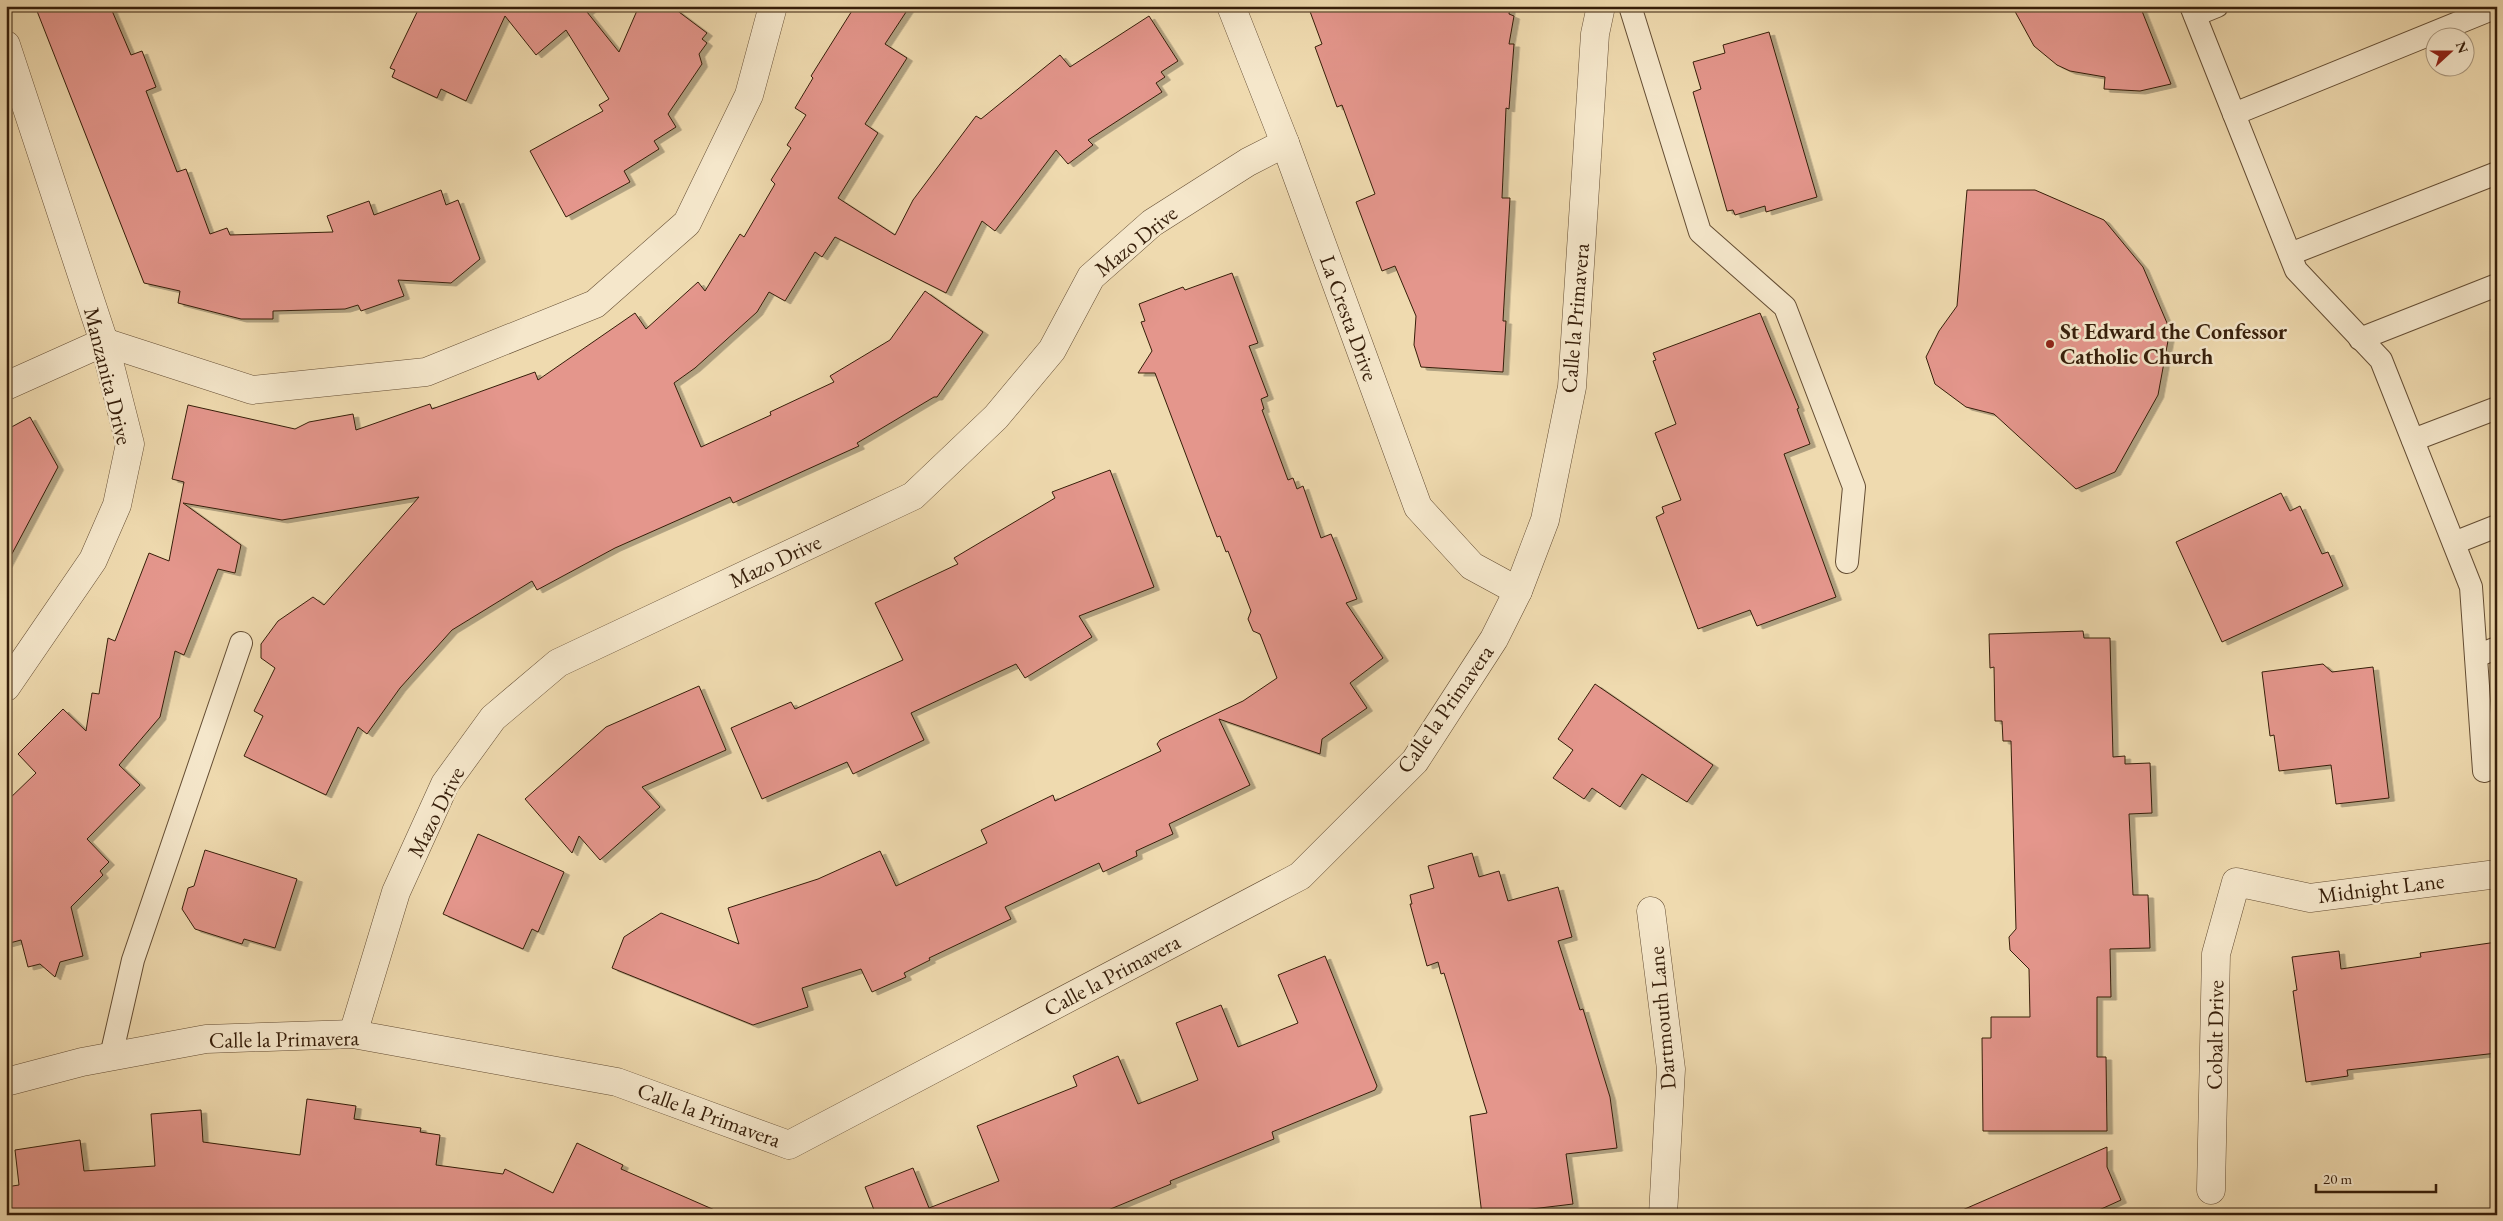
<svg xmlns="http://www.w3.org/2000/svg" width="2503" height="1221" font-family="'EB Garamond',serif">
	<style>
		.building { fill: #e4968c; stroke: #361e0a; filter: url(#shadow) }
		.lines { fill: none; stroke-linecap: round; stroke-linejoin: round }
		.service-casing { stroke: #644d33; stroke-width: 24 }
		.minor-casing { stroke: #644d33; stroke-width: 29 }
		.tertiary-casing { stroke: #644d33; stroke-width: 29 }
		.service { stroke: #f5e7cb; stroke-width: 22 }
		.minor { stroke: #f5e7cb; stroke-width: 28 }
		.tertiary { stroke: #f5e7cb; stroke-width: 28 }
		.poi-dot { fill: #8f2418; stroke: #f5e7cb; stroke-width: 2 }
		.labels { text-anchor: middle; dominant-baseline: central; stroke-width: 5; stroke-linejoin: round; paint-order: stroke }
		.street-label { font-size: 22px; fill: #361e0a; stroke: #f5e7cb }
		.poi-label { font-size: 22px; font-weight: bold; fill: #361e0a; stroke: #f5e7cb; text-anchor: start }
	</style>
	<defs>
		<filter id="shadow"><feDropShadow dx="5.5" dy="3" stdDeviation="0" flood-color="#0004"/></filter>
	</defs>
	<rect width="100%" height="100%" fill="#efdaaf"/>
	<filter id="stains"><feTurbulence type="fractalNoise" baseFrequency=".004" numOctaves="4"/><feColorMatrix values="0 0 0 0 .2 0 0 0 0 .09 0 0 0 0 .02 0 0 0 .5 -.17"/></filter>
	<radialGradient id="worn" r=".72"><stop offset=".6" stop-color="#630" stop-opacity="0"/><stop offset="1" stop-color="#630" stop-opacity=".3"/></radialGradient>
	<g class="building">
		<path d="M 35,6 L 110,6 L 131,55 L 142,51 L 156,87 L 146,91 L 177,172 L 186,169 L 210,234 L 227,228 L 230,235 L 333,232 L 327,216 L 369,201 L 374,215 L 441,190 L 446,205 L 458,200 L 480,259 L 451,283 L 398,280 L 404,296 L 361,311 L 358,305 L 345,309 L 273,311 L 273,319 L 241,319 L 178,303 L 180,291 L 144,283 Z"/>
		<path d="M 420,6 L 594,6 L 587,12 L 619,52 L 639,6 L 671,6 L 707,33 L 702,39 L 707,43 L 699,54 L 702,64 L 668,114 L 676,127 L 654,141 L 659,149 L 624,171 L 630,182 L 566,217 L 530,151 L 603,111 L 599,105 L 609,99 L 566,30 L 536,55 L 505,16 L 466,101 L 441,89 L 437,98 L 392,77 L 395,70 L 390,68 Z"/>
		<path d="M 855,6 L 910,6 L 885,44 L 907,58 L 865,124 L 878,133 L 838,198 L 895,235 L 913,200 L 976,116 L 981,119 L 1060,55 L 1070,67 L 1149,16 L 1178,61 L 1161,72 L 1165,77 L 1156,83 L 1162,92 L 1088,140 L 1093,145 L 1068,164 L 1056,150 L 995,231 L 982,221 L 946,293 L 835,237 L 822,257 L 815,252 L 785,301 L 769,292 L 757,312 L 695,368 L 674,383 L 701,447 L 771,415 L 770,412 L 834,382 L 830,376 L 890,340 L 925,291 L 983,332 L 937,397 L 934,397 L 857,443 L 859,446 L 733,503 L 730,497 L 615,548 L 537,590 L 532,581 L 452,630 L 400,688 L 367,734 L 358,727 L 326,795 L 244,756 L 263,716 L 254,711 L 275,668 L 261,658 L 261,644 L 278,621 L 313,597 L 324,605 L 419,497 L 282,520 L 183,503 L 241,545 L 235,573 L 218,569 L 184,655 L 175,651 L 160,717 L 119,765 L 140,785 L 87,839 L 109,862 L 100,871 L 103,875 L 71,907 L 83,956 L 60,962 L 55,977 L 40,964 L 28,967 L 21,940 L 6,944 L 6,802 L 36,773 L 18,754 L 63,709 L 86,731 L 92,693 L 99,694 L 108,638 L 115,641 L 149,553 L 169,561 L 184,482 L 172,479 L 188,405 L 295,429 L 309,422 L 353,414 L 356,430 L 430,404 L 432,409 L 535,372 L 538,380 L 635,313 L 646,329 L 698,282 L 705,291 L 740,234 L 744,237 L 775,184 L 771,180 L 791,148 L 787,145 L 806,115 L 795,108 L 813,78 L 811,76 Z"/>
		<path d="M 1308,6 L 1510,6 L 1509,14 L 1514,16 L 1509,44 L 1514,44 L 1509,109 L 1506,108 L 1502,198 L 1510,198 L 1503,321 L 1506,321 L 1503,372 L 1421,367 L 1414,345 L 1416,316 L 1395,266 L 1382,271 L 1356,202 L 1375,194 L 1342,105 L 1337,107 L 1315,47 L 1322,44 Z"/>
		<path d="M 2012,6 L 2140,6 L 2171,84 L 2140,91 L 2104,89 L 2105,77 L 2070,71 L 2057,65 L 2034,46 Z"/>
		<path d="M 1769,32 L 1817,197 L 1766,212 L 1765,206 L 1735,215 L 1733,210 L 1727,211 L 1693,92 L 1701,89 L 1693,62 L 1725,53 L 1723,45 Z"/>
		<path d="M 1967,190 L 2035,190 L 2104,220 L 2143,267 L 2170,330 L 2158,395 L 2115,472 L 2076,489 L 1994,414 L 1966,407 L 1935,384 L 1926,357 L 1939,331 L 1957,306 Z"/>
		<path d="M 1232,273 L 1258,343 L 1249,346 L 1268,396 L 1261,399 L 1264,409 L 1262,410 L 1288,480 L 1293,478 L 1297,489 L 1303,486 L 1321,538 L 1331,534 L 1357,599 L 1346,603 L 1383,658 L 1350,683 L 1367,708 L 1322,739 L 1320,754 L 1219,719 L 1250,785 L 1169,824 L 1173,834 L 1136,851 L 1137,856 L 1103,872 L 1099,863 L 1005,907 L 1011,919 L 929,958 L 930,960 L 904,973 L 906,977 L 872,992 L 861,969 L 802,988 L 808,1007 L 753,1025 L 612,968 L 624,937 L 661,913 L 739,944 L 728,908 L 818,879 L 880,851 L 896,886 L 987,843 L 981,830 L 1053,795 L 1055,801 L 1161,751 L 1157,744 L 1160,740 L 1243,701 L 1277,678 L 1260,634 L 1253,631 L 1248,619 L 1251,611 L 1228,551 L 1226,552 L 1220,536 L 1217,537 L 1155,373 L 1138,373 L 1152,351 L 1141,322 L 1145,321 L 1139,304 L 1183,287 L 1185,290 Z"/>
		<path d="M 1760,313 L 1799,408 L 1797,409 L 1810,444 L 1784,454 L 1836,597 L 1757,626 L 1750,610 L 1698,629 L 1656,517 L 1664,513 L 1662,507 L 1681,500 L 1655,433 L 1676,424 L 1653,361 L 1656,360 L 1653,353 Z"/>
		<path d="M 30,417 L 58,467 L 6,565 L 6,430 Z"/>
		<path d="M 1110,470 L 1154,587 L 1079,616 L 1092,637 L 1025,678 L 1016,664 L 911,713 L 924,740 L 853,774 L 847,762 L 762,799 L 731,728 L 791,702 L 795,709 L 903,660 L 875,603 L 958,564 L 954,558 L 1055,498 L 1052,492 Z"/>
		<path d="M 2281,493 L 2290,511 L 2300,506 L 2322,554 L 2328,552 L 2343,586 L 2222,642 L 2176,542 Z"/>
		<path d="M 2083,631 L 2084,638 L 2110,638 L 2113,757 L 2125,756 L 2125,764 L 2150,763 L 2152,813 L 2129,814 L 2133,895 L 2148,895 L 2150,948 L 2110,949 L 2111,997 L 2097,997 L 2097,1057 L 2106,1057 L 2107,1131 L 1983,1131 L 1982,1038 L 1991,1038 L 1991,1017 L 2030,1017 L 2029,969 L 2010,950 L 2009,937 L 2016,929 L 2011,741 L 2003,741 L 2002,721 L 1995,721 L 1994,667 L 1990,668 L 1989,634 Z"/>
		<path d="M 2323,664 L 2332,672 L 2373,667 L 2389,798 L 2336,804 L 2331,765 L 2279,771 L 2274,735 L 2270,736 L 2262,672 Z"/>
		<path d="M 1595,684 L 1713,765 L 1687,802 L 1642,774 L 1620,807 L 1592,788 L 1584,799 L 1553,778 L 1573,750 L 1558,739 Z"/>
		<path d="M 699,686 L 726,750 L 642,787 L 660,807 L 600,860 L 579,836 L 572,853 L 525,799 L 606,727 Z"/>
		<path d="M 478,834 L 564,872 L 538,932 L 532,929 L 523,949 L 443,914 Z"/>
		<path d="M 205,850 L 297,879 L 275,948 L 244,939 L 242,944 L 195,929 L 182,909 L 188,888 L 194,886 Z"/>
		<path d="M 1472,853 L 1479,877 L 1499,871 L 1508,901 L 1558,887 L 1572,937 L 1558,941 L 1580,1010 L 1583,1009 L 1610,1097 L 1617,1148 L 1566,1154 L 1573,1204 L 1482,1215 L 1470,1116 L 1487,1113 L 1444,973 L 1441,974 L 1438,962 L 1427,966 L 1410,904 L 1412,904 L 1410,895 L 1434,888 L 1428,866 Z"/>
		<path d="M 2497,942 L 2497,1053 L 2347,1070 L 2348,1076 L 2306,1082 L 2293,991 L 2297,990 L 2292,957 L 2339,951 L 2341,969 L 2421,957 L 2420,953 Z"/>
		<path d="M 1325,956 L 1377,1086 L 1375,1090 L 1272,1132 L 1274,1139 L 1170,1181 L 1171,1184 L 1096,1215 L 876,1215 L 865,1187 L 913,1168 L 929,1208 L 999,1181 L 977,1126 L 1077,1086 L 1073,1076 L 1118,1056 L 1138,1104 L 1198,1080 L 1176,1023 L 1221,1005 L 1238,1047 L 1298,1023 L 1278,975 Z"/>
		<path d="M 307,1099 L 356,1106 L 354,1119 L 421,1128 L 420,1132 L 440,1135 L 436,1165 L 503,1174 L 505,1169 L 553,1193 L 577,1143 L 623,1165 L 621,1169 L 726,1215 L 6,1215 L 6,1187 L 19,1185 L 15,1150 L 80,1140 L 84,1171 L 155,1166 L 151,1114 L 201,1110 L 203,1142 L 300,1155 Z"/>
		<path d="M 2107,1147 L 2107,1167 L 2121,1200 L 2088,1215 L 1951,1215 Z"/>
	</g>
	<g class="lines">
		<defs>
			<g id="service">
				<path d="M 1630,6 L 1700,232 L 1785,307 L 1854,487 L 1847,562"/>
				<path d="M 2191,6 L 2296,270 L 2381,360 L 2471,587 L 2484,771 L 2497,766"/>
				<path d="M 2195,15 L 2217,6"/>
				<path d="M 2234,114 L 2497,7"/>
				<path d="M 2290,254 L 2497,173"/>
				<path d="M 2360,339 L 2497,285"/>
				<path d="M 2413,440 L 2497,408"/>
				<path d="M 2454,543 L 2497,526"/>
				<path d="M 2476,656 L 2497,648"/>
				<path d="M 111,1056 L 133,960 L 241,643"/>
			</g>
			<g id="minor">
				<path d="M 6,45 L 104,342"/>
				<path d="M 1651,911 L 1671,1069 L 1663,1215"/>
				<path d="M 353,1034 L 396,892 L 445,784 L 493,718 L 558,663 L 913,496 L 996,417 L 1052,350 L 1091,277 L 1152,223 L 1248,162 L 1285,143"/>
				<path d="M 2211,1190 L 2216,954 L 2236,882 L 2310,898 L 2497,874"/>
			</g>
			<g id="tertiary">
				<path d="M 1231,6 L 1285,143 L 1418,507 L 1472,566 L 1518,591"/>
				<path d="M 6,386 L 104,342 L 252,390 L 426,372 L 595,304 L 687,223 L 749,95 L 773,6"/>
				<path d="M 6,687 L 93,560 L 117,505 L 130,444 L 104,342"/>
				<path d="M 6,1082 L 82,1062 L 206,1039 L 353,1034 L 617,1082 L 789,1145 L 1300,876 L 1415,761 L 1494,639 L 1518,591 L 1545,520 L 1572,387 L 1595,34 L 1601,6"/>
			</g>
		</defs>
		<use href="#service" class="service-casing"/>
		<use href="#minor" class="minor-casing"/>
		<use href="#tertiary" class="tertiary-casing"/>
		<use href="#service" class="service"/>
		<use href="#minor" class="minor"/>
		<use href="#tertiary" class="tertiary"/>
	</g>
	<circle class="poi-dot" cx="2050" cy="344" r="5"/>
	<g class="labels">
		<g class="street-label">
			<text transform="translate(1136 241) rotate(-39)">Mazo Drive</text>
			<text transform="translate(1349 318) rotate(70)">La Cresta Drive</text>
			<text transform="translate(1575 318) rotate(-85)">Calle la Primavera</text>
			<text transform="translate(108 376) rotate(76)">Manzanita Drive</text>
			<text transform="translate(775 561) rotate(-25)">Mazo Drive</text>
			<text transform="translate(1445 709) rotate(-55)">Calle la Primavera</text>
			<text transform="translate(436 812) rotate(-63)">Mazo Drive</text>
			<text transform="translate(2381 888) rotate(-7)">Midnight Lane</text>
			<text transform="translate(1112 975) rotate(-28)">Calle la Primavera</text>
			<text transform="translate(1662 1018) rotate(-95)">Dartmouth Lane</text>
			<text transform="translate(2215 1035) rotate(-89)">Cobalt Drive</text>
			<text transform="translate(284 1039) rotate(-1)">Calle la Primavera</text>
			<text transform="translate(709 1115) rotate(20)">Calle la Primavera</text>
		</g>
		<g class="poi-label">
			<text x="2060" y="331">St Edward the Confessor<tspan x="2060" dy="25">Catholic Church</tspan></text>
		</g>
	</g>
	<rect width="2503" height="1221" fill="none" stroke="#efdaaf" stroke-width="25"/>
	<rect x="8" y="8" width="2488" height="1206" fill="none" stroke="#361e0a" stroke-width="2.5"/>
	<rect x="12" y="12" width="2478" height="1196" fill="none" stroke="#361e0a"/>
	<g transform="translate(2450 52) rotate(69)"><circle r="24" fill="#f5e7cb" stroke="#a9977e"/>
	<path d="M0-4L9 19L0 12L-9 19Z" fill="#8f2418"/>
	<text y="-8" font-size="14" font-weight="bold" text-anchor="middle" fill="#361e0a">N</text>
	</g>
	<path d="M2316 1184v8h120v-8" fill="none" stroke="#361e0a" stroke-width="2.5"/>
	<text x="2323" y="1184" font-size="15" fill="#361e0a" stroke="#f5e7cb" stroke-width="4" paint-order="stroke">20 m</text>
	<rect width="100%" height="100%" filter="url(#stains)"/>
	<rect width="100%" height="100%" fill="url(#worn)"/>
</svg>
